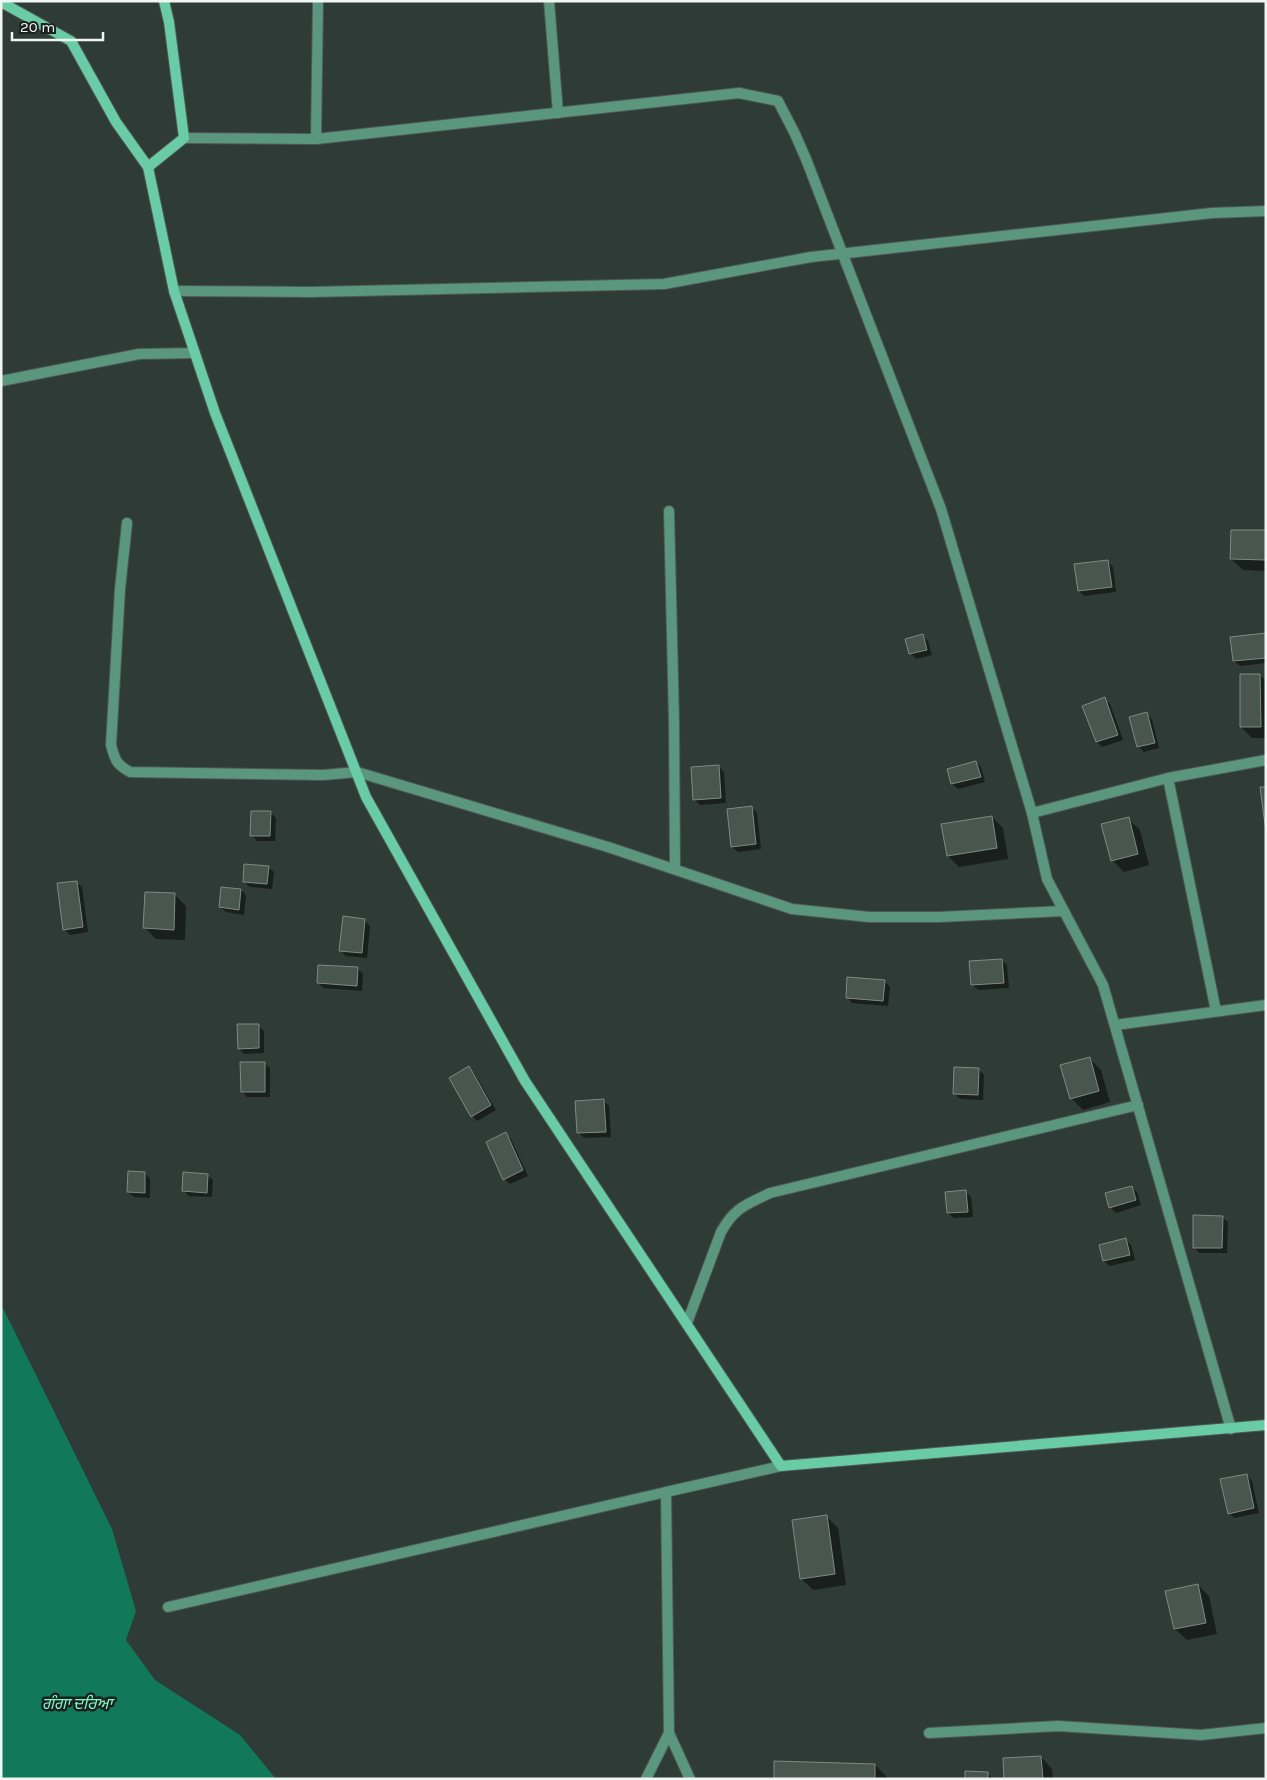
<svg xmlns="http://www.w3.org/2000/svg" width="1267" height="1780" font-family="Karla,'Noto Sans Gurmukhi',sans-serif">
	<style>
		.water { fill: #117859 }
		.shadow { fill: #0007 }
		.building { fill: #495650; stroke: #7d8b84 }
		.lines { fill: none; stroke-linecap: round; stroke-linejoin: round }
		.street-casing { stroke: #4e5954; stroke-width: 12 }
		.secondary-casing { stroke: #4e5954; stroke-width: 12 }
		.street { stroke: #5b967f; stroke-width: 10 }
		.secondary { stroke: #69cca6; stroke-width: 10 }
		.labels { text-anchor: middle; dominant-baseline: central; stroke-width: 5; stroke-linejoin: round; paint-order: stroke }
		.water-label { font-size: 16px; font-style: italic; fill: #7df9ca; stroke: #1b211e }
	</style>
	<rect width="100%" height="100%" fill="#2f3b36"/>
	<path class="water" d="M 1,1304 L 112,1529 L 136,1611 L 126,1640 L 155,1680 L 240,1735 L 276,1779 L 1,1779 Z"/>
	<g class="shadow">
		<path d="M 1266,531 L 1266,571 L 1243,570 L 1231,559 Z"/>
		<path d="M 1107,561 L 1113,567 L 1116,592 L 1084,596 L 1079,591 Z"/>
		<path d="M 1266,635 L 1266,663 L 1240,666 L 1234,661 Z"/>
		<path d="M 923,636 L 928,641 L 932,655 L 916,659 L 910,653 Z"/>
		<path d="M 1260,675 L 1266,681 L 1266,738 L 1252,738 L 1241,727 Z"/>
		<path d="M 1105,699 L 1110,704 L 1123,740 L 1102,747 L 1097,742 Z"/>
		<path d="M 1146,714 L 1152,719 L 1159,748 L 1144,752 L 1138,746 Z"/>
		<path d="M 976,762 L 981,767 L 985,782 L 958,789 L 952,784 Z"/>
		<path d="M 719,766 L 724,772 L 726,803 L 700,805 L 694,800 Z"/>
		<path d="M 752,808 L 757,813 L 761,849 L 738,852 L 732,847 Z"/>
		<path d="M 271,813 L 276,818 L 275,841 L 257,841 L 252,835 Z"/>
		<path d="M 992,817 L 1003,828 L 1008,859 L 959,867 L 948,856 Z"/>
		<path d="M 1128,819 L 1140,830 L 1149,865 L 1124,872 L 1112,860 Z"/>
		<path d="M 268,867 L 274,872 L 272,889 L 250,887 L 244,882 Z"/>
		<path d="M 76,882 L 82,887 L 88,932 L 70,935 L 64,929 Z"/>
		<path d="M 241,890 L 246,895 L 244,915 L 226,912 L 220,907 Z"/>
		<path d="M 175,895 L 186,906 L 185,940 L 156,939 L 145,928 Z"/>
		<path d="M 364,920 L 370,926 L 367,958 L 346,956 L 340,950 Z"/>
		<path d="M 1001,960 L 1007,965 L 1009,988 L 978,990 L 972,984 Z"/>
		<path d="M 358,969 L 363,974 L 362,991 L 324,988 L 318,983 Z"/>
		<path d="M 884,981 L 890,987 L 888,1006 L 852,1003 L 847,997 Z"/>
		<path d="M 258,1025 L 264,1031 L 264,1053 L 244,1054 L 239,1049 Z"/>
		<path d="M 1089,1058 L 1101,1070 L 1110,1102 L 1083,1110 L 1071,1098 Z"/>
		<path d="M 264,1063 L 270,1068 L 270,1097 L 247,1097 L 242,1092 Z"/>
		<path d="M 469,1068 L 474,1073 L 496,1110 L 477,1121 L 472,1116 Z"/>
		<path d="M 978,1069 L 984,1075 L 983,1100 L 960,1099 L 954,1093 Z"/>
		<path d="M 604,1101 L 609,1106 L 611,1137 L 584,1138 L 578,1132 Z"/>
		<path d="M 505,1134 L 511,1139 L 528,1176 L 510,1184 L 504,1179 Z"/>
		<path d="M 145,1173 L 150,1179 L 150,1198 L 134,1197 L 128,1192 Z"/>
		<path d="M 207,1175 L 213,1180 L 212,1197 L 189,1196 L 183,1190 Z"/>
		<path d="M 1131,1187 L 1137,1192 L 1141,1205 L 1116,1213 L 1110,1207 Z"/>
		<path d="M 965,1191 L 971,1197 L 973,1217 L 954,1218 L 948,1213 Z"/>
		<path d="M 1222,1217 L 1228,1222 L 1227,1253 L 1199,1253 L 1194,1247 Z"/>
		<path d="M 1126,1240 L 1131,1245 L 1135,1260 L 1110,1266 L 1104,1261 L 1100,1246 Z"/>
		<path d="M 1247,1475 L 1252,1481 L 1259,1513 L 1234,1518 L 1229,1513 Z"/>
		<path d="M 827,1517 L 838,1528 L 846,1585 L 813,1590 L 802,1579 Z"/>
		<path d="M 1198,1585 L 1209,1596 L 1217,1634 L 1187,1640 L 1175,1629 Z"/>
		<path d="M 1041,1757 L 1052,1769 L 1053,1779 L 1005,1779 Z"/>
		<path d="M 875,1765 L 889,1779 L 775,1779 Z"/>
		<path d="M 987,1773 L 993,1779 L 966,1779 Z"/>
	</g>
	<g class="building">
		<path d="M 1231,530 L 1266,530 L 1266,560 L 1230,559 Z"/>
		<path d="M 1108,560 L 1112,587 L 1078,591 L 1074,564 Z"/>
		<path d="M 1266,633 L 1266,658 L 1233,661 L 1230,637 Z"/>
		<path d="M 923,634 L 927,650 L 909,654 L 905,639 Z"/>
		<path d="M 1240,674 L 1260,674 L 1261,727 L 1240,727 Z"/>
		<path d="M 1105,697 L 1118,735 L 1096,742 L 1082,706 Z"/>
		<path d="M 1147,712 L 1155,743 L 1137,747 L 1129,717 Z"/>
		<path d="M 976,761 L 981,777 L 951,784 L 947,769 Z"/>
		<path d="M 719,765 L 721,798 L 693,800 L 691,767 Z"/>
		<path d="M 1260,787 L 1266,787 L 1266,832 Z"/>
		<path d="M 752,806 L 756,844 L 731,847 L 727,809 Z"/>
		<path d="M 251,811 L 271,811 L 270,836 L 250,836 Z"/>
		<path d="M 992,816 L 997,848 L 947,856 L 941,824 Z"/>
		<path d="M 1129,817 L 1138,854 L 1111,861 L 1101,824 Z"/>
		<path d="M 244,864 L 269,866 L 267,884 L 243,882 Z"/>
		<path d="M 77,881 L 83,927 L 63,930 L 57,883 Z"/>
		<path d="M 221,887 L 241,889 L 239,910 L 219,907 Z"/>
		<path d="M 145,892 L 175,893 L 174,930 L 143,928 Z"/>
		<path d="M 343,916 L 365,919 L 362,953 L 339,951 Z"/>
		<path d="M 1002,959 L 1004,983 L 971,985 L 969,961 Z"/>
		<path d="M 318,965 L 358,967 L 357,986 L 317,983 Z"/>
		<path d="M 847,977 L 885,980 L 883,1001 L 846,998 Z"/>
		<path d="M 237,1024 L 259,1024 L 259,1048 L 238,1049 Z"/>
		<path d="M 1090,1057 L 1099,1091 L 1070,1099 L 1060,1065 Z"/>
		<path d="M 240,1062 L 265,1062 L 265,1092 L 241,1092 Z"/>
		<path d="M 469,1066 L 491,1105 L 471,1117 L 449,1078 Z"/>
		<path d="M 954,1067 L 979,1068 L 978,1095 L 953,1094 Z"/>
		<path d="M 604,1099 L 606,1132 L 577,1133 L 575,1101 Z"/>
		<path d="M 506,1132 L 523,1170 L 503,1180 L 486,1142 Z"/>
		<path d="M 128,1171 L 145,1172 L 145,1193 L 127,1192 Z"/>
		<path d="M 183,1172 L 208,1174 L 207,1193 L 182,1191 Z"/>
		<path d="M 1132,1186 L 1136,1200 L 1109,1208 L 1105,1193 Z"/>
		<path d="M 966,1190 L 968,1212 L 947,1213 L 945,1192 Z"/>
		<path d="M 1193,1215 L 1223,1216 L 1222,1248 L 1193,1248 Z"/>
		<path d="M 1126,1238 L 1130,1255 L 1103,1261 L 1099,1245 Z"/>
		<path d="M 1247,1474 L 1254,1508 L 1228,1514 L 1220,1479 Z"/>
		<path d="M 827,1515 L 835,1574 L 800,1579 L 792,1520 Z"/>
		<path d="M 1198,1584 L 1206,1623 L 1174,1629 L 1165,1591 Z"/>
		<path d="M 1041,1756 L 1043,1779 L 1004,1779 L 1003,1758 Z"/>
		<path d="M 774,1761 L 875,1764 L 875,1779 L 774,1779 Z"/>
		<path d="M 965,1771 L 988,1772 L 988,1779 L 965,1779 Z"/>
	</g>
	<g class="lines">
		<defs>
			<g id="street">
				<path d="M 549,1 L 558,113"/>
				<path d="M 184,138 L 316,139 L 739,93 L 778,101 L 795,134 L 806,159 L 941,509 L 1032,813 L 1047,879 L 1103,985 L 1231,1429"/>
				<path d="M 316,139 L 318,1"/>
				<path d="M 174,291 L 311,292 L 664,284 L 811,257 L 1212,213 L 1266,211"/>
				<path d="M 1,381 L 139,354 L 195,353"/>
				<path d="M 669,511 L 674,721 L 675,869"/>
				<path d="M 127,523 L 120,589 L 111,745 C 115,760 116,764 130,772 L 323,775 L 357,772 L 608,847 L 792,909 L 869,917 L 939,917 L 1064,911"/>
				<path d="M 1168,778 L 1216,1011"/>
				<path d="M 1032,813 L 1168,778 L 1266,760"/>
				<path d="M 1115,1025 L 1266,1005"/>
				<path d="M 687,1323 L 721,1232 C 735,1207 746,1205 770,1193 L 1138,1105"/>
				<path d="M 168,1607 L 666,1492"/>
				<path d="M 929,1733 L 1058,1726 L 1201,1735 L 1266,1728"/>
				<path d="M 646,1779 L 669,1733"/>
				<path d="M 690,1779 L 669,1733 L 666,1492 L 781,1466"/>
			</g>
			<g id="secondary">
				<path d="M 1,2 L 71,41 L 116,122 L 148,167 L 174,291 L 215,413 L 366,797 L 525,1081 L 781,1466 L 1266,1425"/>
				<path d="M 148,167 L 184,138 L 169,22 L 164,1"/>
			</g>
		</defs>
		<use href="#street" class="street-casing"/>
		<use href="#secondary" class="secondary-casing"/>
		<use href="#street" class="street"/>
		<use href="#secondary" class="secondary"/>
	</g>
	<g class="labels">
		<g class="water-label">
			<text x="77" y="1703">ਗੰਗਾ ਦਰਿਆ</text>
		</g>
	</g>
	<rect width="1267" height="1780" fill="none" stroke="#eff6f3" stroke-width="5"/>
	<path d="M12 32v8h91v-8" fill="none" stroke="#eff6f3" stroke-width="2.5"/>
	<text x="20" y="32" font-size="15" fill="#eff6f3" stroke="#1b211e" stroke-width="4" paint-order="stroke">20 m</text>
</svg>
